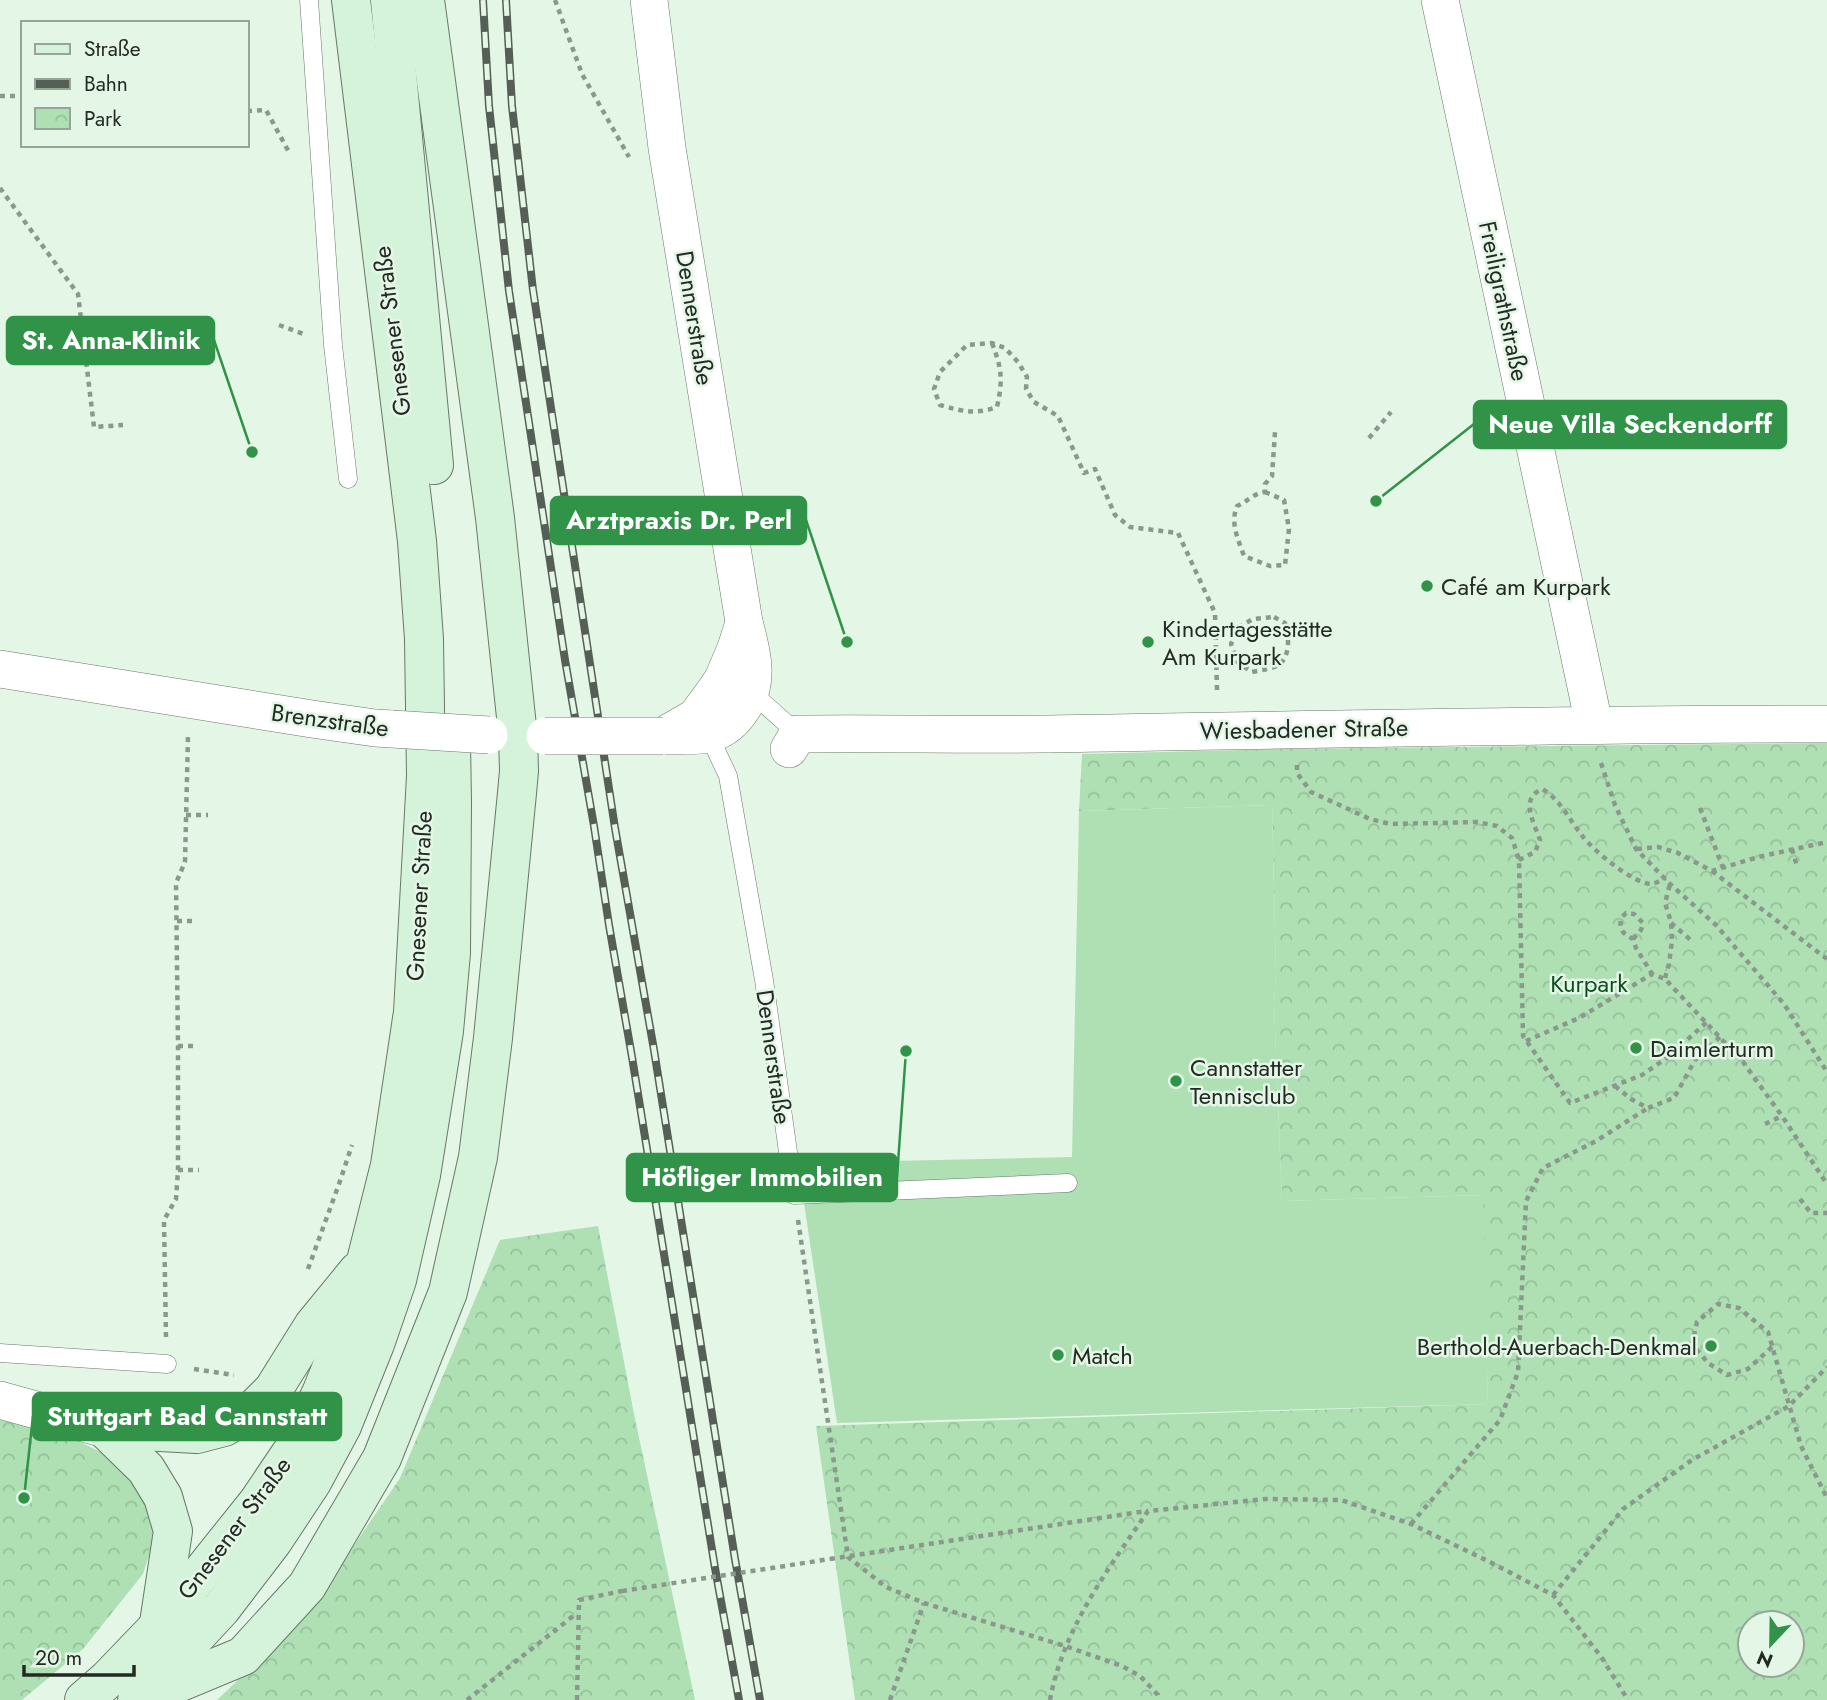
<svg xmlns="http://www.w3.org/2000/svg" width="1827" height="1700" font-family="Jost,sans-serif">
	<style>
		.park { fill: url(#park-crowns); fill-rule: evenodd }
		.pitch { fill: #aee0b4 }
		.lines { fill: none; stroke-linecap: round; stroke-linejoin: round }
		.service-casing { stroke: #677869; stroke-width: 19 }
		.minor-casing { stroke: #677869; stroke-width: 38 }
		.secondary-casing { stroke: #677869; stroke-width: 40 }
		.path { stroke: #8b998d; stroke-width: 4.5; stroke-dasharray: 5 5; stroke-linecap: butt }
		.service { stroke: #fff; stroke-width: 18 }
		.minor { stroke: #fff; stroke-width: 37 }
		.secondary { stroke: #d5f3da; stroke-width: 38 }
		.rail-casing { stroke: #555f56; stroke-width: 8 }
		.rail { stroke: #e4f7e6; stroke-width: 5; stroke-dasharray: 16; stroke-linecap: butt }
		.minor-bridge-casing { stroke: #677869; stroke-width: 38; stroke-linecap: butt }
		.path-bridge { stroke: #8b998d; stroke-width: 4.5; stroke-dasharray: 5 5; stroke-linecap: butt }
		.minor-bridge { stroke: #fff; stroke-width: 37 }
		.poi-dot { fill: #319348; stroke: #e4f7e6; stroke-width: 2.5 }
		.labels { text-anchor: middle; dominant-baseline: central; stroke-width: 5; stroke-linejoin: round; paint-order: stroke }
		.street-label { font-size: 24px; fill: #232a24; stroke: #e4f7e6 }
		.poi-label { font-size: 24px; fill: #232a24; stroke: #e4f7e6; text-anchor: start }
		.park-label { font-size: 24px; fill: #0b4e1e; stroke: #e4f7e6 }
		.leader { fill: none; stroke: #319348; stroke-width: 2.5 }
		.callout-dot { fill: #319348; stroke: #e4f7e6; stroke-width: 2.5 }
		.callout { fill: #319348; stroke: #319348; stroke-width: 2.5 }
		.callout-label { font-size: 26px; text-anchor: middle; font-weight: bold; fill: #fff }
	</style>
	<defs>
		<pattern id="park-crowns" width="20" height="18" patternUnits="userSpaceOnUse" patternTransform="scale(1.75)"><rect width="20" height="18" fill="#aee0b4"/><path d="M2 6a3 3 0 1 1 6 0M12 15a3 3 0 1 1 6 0" fill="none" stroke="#95c09b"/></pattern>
	</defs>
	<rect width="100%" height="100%" fill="#e4f7e6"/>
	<g class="park">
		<path d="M 1827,743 L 1827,1700 L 855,1700 L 816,1426 L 1488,1404 L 1482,1195 L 1282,1201 L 1274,1005 L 1276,973 L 1272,805 L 1079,811 L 1082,754 L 1281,749 ZM 1750,1623 L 1792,1623 L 1792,1665 L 1750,1665 Z"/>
		<path d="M 598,1226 L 634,1414 L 695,1700 L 217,1700 L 308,1613 L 400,1478 L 500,1240 Z"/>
		<path d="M 0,1419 L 72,1438 L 121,1462 L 149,1494 L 157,1531 L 143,1574 L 83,1649 L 22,1700 L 0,1700 Z"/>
	</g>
	<path class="pitch" d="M 1272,805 L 1276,973 L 1274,1005 L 1282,1201 L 1483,1195 L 1488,1404 L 837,1423 L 798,1163 L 1072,1157 L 1079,811 Z"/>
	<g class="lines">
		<defs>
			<g id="service">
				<path d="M 309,0 L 333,345 L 348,479"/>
				<path d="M 749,690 L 798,734"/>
				<path d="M 707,731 L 728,776 L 764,980 L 794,1195 L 1068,1183"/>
				<path d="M 0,1353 L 167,1364"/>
			</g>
			<g id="minor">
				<path d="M 649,0 L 667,148 L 744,622 C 752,652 761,683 741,710 C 733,722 725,729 712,733 C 697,737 678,736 663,736"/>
				<path d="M 1440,0 L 1594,724"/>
				<path d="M 0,669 L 312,719 L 375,728 L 392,729"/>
				<path d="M 663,736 L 696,717 L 715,691 L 723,679 L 736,648 L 744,623"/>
				<path d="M 789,749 L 798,734 C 880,733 961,735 1042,734 C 1304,730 1565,724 1827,724"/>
				<path d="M 0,1400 L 105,1429"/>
			</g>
			<g id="secondary">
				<path d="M 390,0 L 434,465"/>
				<path d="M 105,1429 L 197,1434 L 224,1427 L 253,1410 L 273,1390 L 313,1326 L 358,1271"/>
				<path d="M 105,1429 L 146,1469 L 163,1497 L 173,1531 L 159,1623"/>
				<path d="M 145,1691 L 221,1609 L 273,1541 L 312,1482 L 342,1426 L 375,1344 L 397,1280 L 421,1175 L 444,1031 L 451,953 L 452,802 L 451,741"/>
				<path d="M 84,1700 L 108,1679 L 158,1627 L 258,1502 L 297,1444 L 322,1391 L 352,1317 L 390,1165 L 413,1012 L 426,776 L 424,639 L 417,541 L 351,0"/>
				<path d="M 137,1700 L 243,1656 L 307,1586 L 382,1458 L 448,1292 L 478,1157 L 493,1038 L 517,793 L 519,771 L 518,736 L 495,518 L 425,0"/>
			</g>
		</defs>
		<use href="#service" class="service-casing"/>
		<use href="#minor" class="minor-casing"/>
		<use href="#secondary" class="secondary-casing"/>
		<g class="path">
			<path d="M 555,0 L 582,74 L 629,157"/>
			<path d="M 0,96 L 23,96"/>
			<path d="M 247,111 L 266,110 L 290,154"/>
			<path d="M 0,188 L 78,294 L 94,427 L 123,425"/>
			<path d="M 279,325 L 306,335"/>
			<path d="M 992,343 C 1002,369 1003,380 997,407 C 975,415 962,411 940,405 L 934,389 L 940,372 L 967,345 L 992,343 L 1005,348 L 1018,362 L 1027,377 L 1026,389 L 1034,402 L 1058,416 L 1084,473 L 1095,469 L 1115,515 L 1130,527 L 1178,533 L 1215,613 L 1217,690"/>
			<path d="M 1369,438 L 1391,412"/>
			<path d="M 1265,492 L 1284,500 L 1289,529 L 1285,565 L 1270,566 L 1244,556 C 1238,539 1230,523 1237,506 C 1247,502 1254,493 1265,492 L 1265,484 L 1272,476 L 1275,432"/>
			<path d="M 1274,617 L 1285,623 C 1288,631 1288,637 1288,645 C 1286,669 1271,668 1252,672 L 1237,662 L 1231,644 L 1239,627 L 1253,619 Z"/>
			<path d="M 1601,763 L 1615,805 L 1636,849 L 1670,884 L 1716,925 L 1784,1004 L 1827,1072"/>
			<path d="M 1297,765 L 1297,773 L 1311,792 L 1370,819 L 1390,824 L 1477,822 L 1497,826 L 1512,838 L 1519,860 L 1523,1036 L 1570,1103 L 1642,1075 L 1668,1057 L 1707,1022"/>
			<path d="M 1700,808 L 1723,868"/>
			<path d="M 186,815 L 208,815"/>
			<path d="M 1637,849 L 1658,847 L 1678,853 L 1712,871 L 1758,857 L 1827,842"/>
			<path d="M 1792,849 L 1797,866"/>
			<path d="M 1519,860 L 1535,852 L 1540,840 C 1534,822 1519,799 1542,789 C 1560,799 1568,818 1581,834 C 1591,849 1632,883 1651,884 C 1655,884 1661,880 1666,878"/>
			<path d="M 1712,871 L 1827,959"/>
			<path d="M 177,921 L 197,921"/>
			<path d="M 1671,923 L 1693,942"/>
			<path d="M 1633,939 L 1641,930 L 1643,923 L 1634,914 L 1626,913 L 1621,918 C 1619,930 1623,934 1633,939 L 1636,948 L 1652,974"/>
			<path d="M 1665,978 L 1669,964 L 1672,941 L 1671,922 L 1665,903 L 1670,884"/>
			<path d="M 1526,1041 L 1579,1018 L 1652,974 L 1665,979 L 1743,1062 L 1782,1116 L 1827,1184"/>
			<path d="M 178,1046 L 198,1046"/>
			<path d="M 1615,1086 L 1631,1099 L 1648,1108 L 1674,1098 L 1695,1060 L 1720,1037"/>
			<path d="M 1765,1124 L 1782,1116"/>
			<path d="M 178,1170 L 199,1170"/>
			<path d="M 1800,1199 L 1811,1213 L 1827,1213"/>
			<path d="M 798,1220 L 848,1557 L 886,1587 L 924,1603 L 1065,1646 L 1122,1666 L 1140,1676 L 1158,1695 L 1159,1700"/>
			<path d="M 308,1269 L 339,1184 L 352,1145"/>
			<path d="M 166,1337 L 164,1220 L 176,1199 L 178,1170 L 178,1046 L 176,883 L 185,862 L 188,736"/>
			<path d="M 1772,1347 L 1748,1369 L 1727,1375 L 1708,1363 L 1692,1344 L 1697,1322 L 1718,1304 L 1739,1308 L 1768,1332 L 1801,1446 L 1827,1498"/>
			<path d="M 194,1369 L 234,1375"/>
			<path d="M 1411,1524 L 1500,1420 L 1518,1372 L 1526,1201 L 1543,1168 L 1596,1141 L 1648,1108"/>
			<path d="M 830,1559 L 1147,1511"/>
			<path d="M 1553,1595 L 1623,1509 L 1692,1460 L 1789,1406 L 1827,1367"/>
			<path d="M 467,1700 L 577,1613"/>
			<path d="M 577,1700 L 579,1600 L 622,1591"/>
			<path d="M 890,1700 L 924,1603"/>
			<path d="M 1050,1700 C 1063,1629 1108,1569 1148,1511 L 1266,1499 L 1341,1500 L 1411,1524 L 1488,1561 L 1553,1595 L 1602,1658 L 1628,1700"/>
		</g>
		<use href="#service" class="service"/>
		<use href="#minor" class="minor"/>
		<use href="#secondary" class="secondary"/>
		<defs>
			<g id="rail">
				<path d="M 483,0 L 489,106 L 509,291 L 565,660 L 594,826 L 609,925 L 632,1057 L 715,1568 L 739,1700"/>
				<path d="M 506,0 L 512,106 L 533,290 L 615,828 L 654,1050 L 735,1559 L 760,1700"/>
			</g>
		</defs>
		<use href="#rail" class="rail-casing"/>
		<use href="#rail" class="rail"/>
		<defs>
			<g id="minor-bridge">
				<path d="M 392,729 L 489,735"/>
				<path d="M 545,736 L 663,736"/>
			</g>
		</defs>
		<use href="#minor-bridge" class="minor-bridge-casing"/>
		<path class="path-bridge" d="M 622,1591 L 830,1559"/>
		<use href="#minor-bridge" class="minor-bridge"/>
	</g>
	<g class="poi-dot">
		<circle cx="1427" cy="586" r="7"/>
		<circle cx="1148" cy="642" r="7"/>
		<circle cx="1636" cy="1048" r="7"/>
		<circle cx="1176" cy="1081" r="7"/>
		<circle cx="1711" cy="1346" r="7"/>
		<circle cx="1058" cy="1355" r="7"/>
	</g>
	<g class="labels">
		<g class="street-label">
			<text transform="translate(1504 301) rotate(78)">Freiligrathstraße</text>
			<text transform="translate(695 318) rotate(81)">Dennerstraße</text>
			<text transform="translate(392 331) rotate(-97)">Gnesener Straße</text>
			<text transform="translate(330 720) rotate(8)">Brenzstraße</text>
			<text transform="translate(1304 729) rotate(-1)">Wiesbadener Straße</text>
			<text transform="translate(419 896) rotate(-87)">Gnesener Straße</text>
			<text transform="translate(774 1057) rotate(82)">Dennerstraße</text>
			<text transform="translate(234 1528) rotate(-53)">Gnesener Straße</text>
		</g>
		<g class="poi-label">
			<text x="1441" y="586">Café am Kurpark</text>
			<text x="1162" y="628">Kindertagesstätte<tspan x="1162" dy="28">Am Kurpark</tspan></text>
			<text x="1650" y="1048">Daimlerturm</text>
			<text x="1190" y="1067">Cannstatter<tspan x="1190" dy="28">Tennisclub</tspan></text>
			<text x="1697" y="1346" text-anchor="end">Berthold-Auerbach-Denkmal</text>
			<text x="1072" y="1355">Match</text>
		</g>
		<g class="park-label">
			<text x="1589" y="983">Kurpark</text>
		</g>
	</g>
	<path class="leader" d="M252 452L214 340M1376 501L1474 424M847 642L806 520M906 1051L897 1177M24 1498L33 1416"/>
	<g class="callout-dot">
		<circle cx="252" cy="452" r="7"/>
		<circle cx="1376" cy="501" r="7"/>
		<circle cx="847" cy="642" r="7"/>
		<circle cx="906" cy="1051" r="7"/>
		<circle cx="24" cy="1498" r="7"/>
	</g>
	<g class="callout">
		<rect x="7" y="317" width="207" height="47" rx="7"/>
		<rect x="1474" y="401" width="312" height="47" rx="7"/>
		<rect x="551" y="497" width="255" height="47" rx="7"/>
		<rect x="627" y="1154" width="270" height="47" rx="7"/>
		<rect x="33" y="1393" width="308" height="47" rx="7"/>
	</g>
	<g class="callout-label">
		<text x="111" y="349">St. Anna-Klinik</text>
		<text x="1630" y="433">Neue Villa Seckendorff</text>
		<text x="679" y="529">Arztpraxis Dr. Perl</text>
		<text x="762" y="1186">Höfliger Immobilien</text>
		<text x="187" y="1425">Stuttgart Bad Cannstatt</text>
	</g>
	<rect x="21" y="21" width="228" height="126" fill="#e4f7e6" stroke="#97a598" stroke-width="2"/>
	<rect x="35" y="44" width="35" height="10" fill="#d5f3da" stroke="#97a598" stroke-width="2"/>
	<text x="84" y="56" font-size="21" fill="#232a24">Straße</text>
	<rect x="35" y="79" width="35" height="10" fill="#555f56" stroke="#97a598" stroke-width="2"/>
	<text x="84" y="91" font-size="21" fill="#232a24">Bahn</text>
	<rect x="35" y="108" width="35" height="21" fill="url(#park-crowns)" stroke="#97a598" stroke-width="2"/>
	<text x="84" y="126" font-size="21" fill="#232a24">Park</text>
	<g transform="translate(1771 1644) rotate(202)"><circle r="33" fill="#e4f7e6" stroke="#97a598" stroke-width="2"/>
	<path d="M0-5L12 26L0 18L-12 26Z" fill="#319348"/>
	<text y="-10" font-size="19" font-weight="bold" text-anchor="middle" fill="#232a24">N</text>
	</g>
	<path d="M24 1665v10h110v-10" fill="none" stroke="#232a24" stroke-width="3.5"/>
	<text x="35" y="1665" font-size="21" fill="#232a24" stroke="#e4f7e6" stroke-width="5" paint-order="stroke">20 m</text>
</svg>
